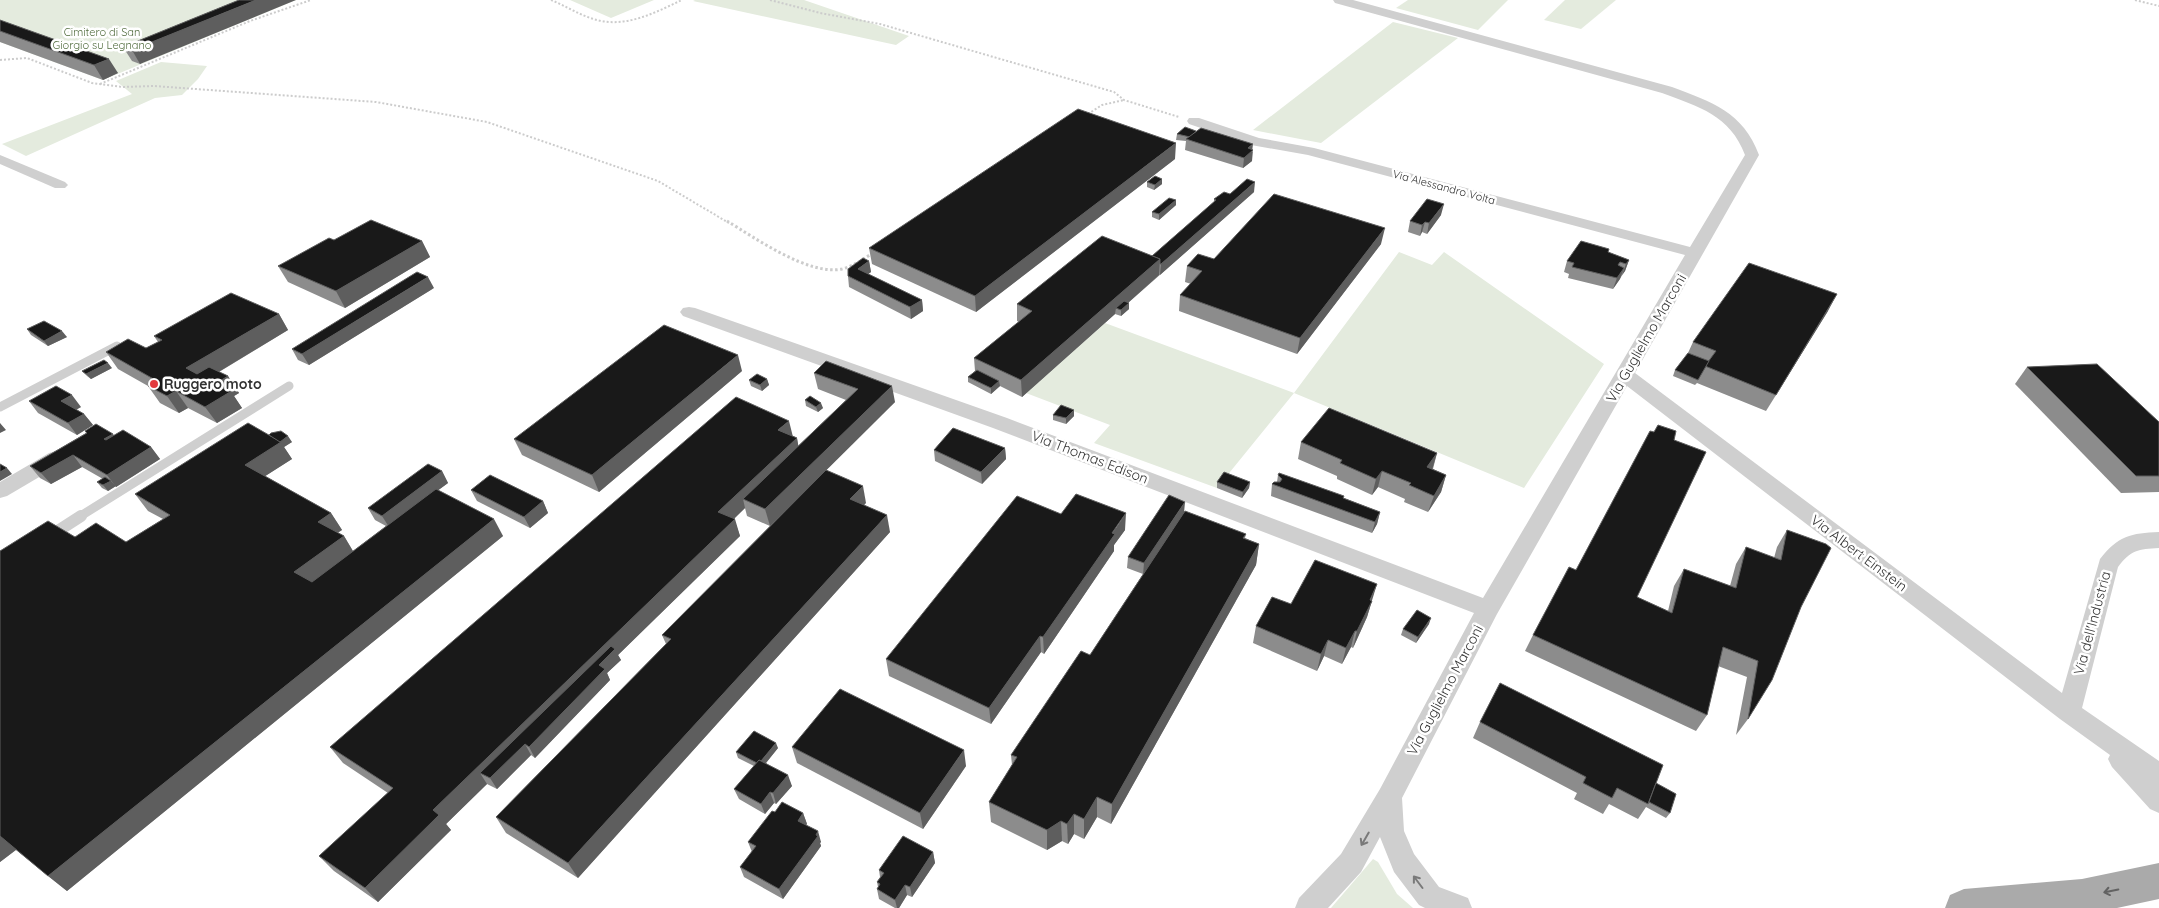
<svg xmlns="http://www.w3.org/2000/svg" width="2159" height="908" font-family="Quicksand,sans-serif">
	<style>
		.green { fill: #e4ebde }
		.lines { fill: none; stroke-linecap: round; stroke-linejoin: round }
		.path-far1 { stroke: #ccc; stroke-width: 2; stroke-dasharray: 2 2; stroke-linecap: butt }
		.path { stroke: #ccc; stroke-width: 3; stroke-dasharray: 2.5 2.5; stroke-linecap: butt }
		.lane-far1 { stroke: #cfcfcf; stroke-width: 9 }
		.lane { stroke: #cfcfcf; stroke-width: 12 }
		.street { fill: #cfcfcf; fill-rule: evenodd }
		.primary { fill: #aaa; fill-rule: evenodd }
		.wall { fill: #8c8c8c }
		.shaded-wall { fill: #5e5e5e }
		.building { fill: #191919; stroke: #5e5e5e }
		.oneway { stroke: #797979 }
		.oneway2 { stroke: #626262 }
		.poi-dot { fill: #e23a3e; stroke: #fff; stroke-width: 2 }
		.labels { text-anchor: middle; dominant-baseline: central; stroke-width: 5; stroke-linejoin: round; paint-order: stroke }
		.far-park-label { font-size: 11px; fill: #526d3f; stroke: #fff }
		.far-street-label { font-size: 11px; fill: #323232; stroke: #fff }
		.street-label { font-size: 14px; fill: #323232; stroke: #fff }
		.poi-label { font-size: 14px; font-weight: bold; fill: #323232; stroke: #fff; text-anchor: start }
	</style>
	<rect width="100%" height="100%" fill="#fff"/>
	<g class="green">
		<path d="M 0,0 L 296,0 L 103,80 L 0,42 Z"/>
		<path d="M 570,0 L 654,0 L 611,18 Z"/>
		<path d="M 695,0 L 804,0 L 909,36 L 896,45 L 693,1 Z"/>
		<path d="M 1408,0 L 1508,0 L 1478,30 L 1396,8 Z"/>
		<path d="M 1565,0 L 1616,0 L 1581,29 L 1544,20 Z"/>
		<path d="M 1393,22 L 1458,38 L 1321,143 L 1253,130 Z"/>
		<path d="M 161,62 L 207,66 L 198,79 L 182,95 L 155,98 L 26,156 L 2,144 L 132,94 L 116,81 Z"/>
		<path d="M 1399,252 L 1432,265 L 1444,252 L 1604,364 L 1524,488 L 1294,393 L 1217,488 L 1094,443 L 1110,425 L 1026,393 L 1105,323 L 1294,393 Z"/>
		<path d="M 1373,859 L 1378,862 L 1397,894 L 1413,908 L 1331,908 Z"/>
	</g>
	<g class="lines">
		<g class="path-far1">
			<path d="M 551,0 C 566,6 581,16 597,20 C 627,28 656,12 682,0"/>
			<path d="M 770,0 L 820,13 L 880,24 L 1114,92 L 1124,100 L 1179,117"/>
			<path d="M 2135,0 L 2159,6"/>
			<path d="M 0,60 L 27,58 L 92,83 L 122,87 L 154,86 L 376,102 L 487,122 L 658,181 L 729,223"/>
			<path d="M 100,84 L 250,21 L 311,0"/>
			<path d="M 1088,114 L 1102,105 L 1124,100"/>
		</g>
		<path class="path" d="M 727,221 C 755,238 809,276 842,269 C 854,266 863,259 873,253"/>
		<g class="lane-far1">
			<path d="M 0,407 L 117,346"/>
			<path d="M 79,517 L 289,386"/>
		</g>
		<path class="lane" d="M 50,536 L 81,516"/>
		<g class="street">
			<path d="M 1333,0 L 1353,0 L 1672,87 C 1712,102 1743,112 1759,155 L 1635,373 L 2062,693 L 2100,559 C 2118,536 2131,533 2159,532 L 2159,548 C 2138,549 2131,550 2118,567 L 2082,708 L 2159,761 L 2159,813 L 2150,809 L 2112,767 L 2108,759 L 2110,755 L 2060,719 L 1627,386 L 1497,614 L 1402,798 L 1404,831 L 1414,854 L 1439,887 L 1468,898 L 1472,908 L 1425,908 L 1419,905 L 1394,872 L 1380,837 L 1361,872 L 1328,908 L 1295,908 L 1299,898 L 1341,854 L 1380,789 L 1474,613 L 993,428 L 683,316 L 680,312 L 683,308 L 689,307 L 695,308 L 1007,418 L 1483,598 L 1685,255 L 1308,155 L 1251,145 L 1189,124 L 1187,121 L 1189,118 L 1199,118 L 1259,138 L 1314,148 L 1690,247 L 1745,155 C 1730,115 1699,107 1662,93 L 1335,3 Z"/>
			<path d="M 0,155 L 65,182 L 68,185 L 65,188 L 55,188 L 0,164 Z"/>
			<path d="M 56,451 L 63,453 L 66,458 L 63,463 L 7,496 L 0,498 L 0,482 L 49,453 Z"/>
		</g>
		<path class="primary" d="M 2159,863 L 2159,899 L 2117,908 L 1945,908 L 1950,895 L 1964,889 L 2082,879 Z"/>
	</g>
	<g class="wall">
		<path d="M 239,0 L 140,64 L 132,61 L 123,47 Z"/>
		<path d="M 0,20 L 118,73 L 103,80 L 0,42 Z"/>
		<path d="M 1177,134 L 1252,150 L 1252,161 L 1243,168 L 1185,150 L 1186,141 L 1176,140 Z"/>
		<path d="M 1175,159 L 976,312 L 872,264 L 869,248 Z"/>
		<path d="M 1162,179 L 1162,184 L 1154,190 L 1147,187 L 1147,182 Z"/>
		<path d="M 1254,192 L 1128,303 L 1129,303 L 1129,309 L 1121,316 L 1115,314 L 1022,397 L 1000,386 L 991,394 L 968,382 L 968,377 L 975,371 L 974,358 L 1019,322 L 1017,321 L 1017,304 L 1152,256 L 1214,202 L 1214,199 L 1230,194 Z"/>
		<path d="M 1176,200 L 1176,205 L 1159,220 L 1152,217 L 1152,212 Z"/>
		<path d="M 1441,215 L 1427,234 L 1422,232 L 1420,236 L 1408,232 L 1410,221 Z"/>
		<path d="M 334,240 L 422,241 L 430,257 L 345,308 L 288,282 L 278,266 Z"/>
		<path d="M 1381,244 L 1297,354 L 1179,311 L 1180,295 L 1191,284 L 1185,282 L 1187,266 L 1214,259 Z"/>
		<path d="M 1608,252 L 1629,260 L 1625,271 L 1613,289 L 1568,278 L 1569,274 L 1564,272 L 1567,261 Z"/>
		<path d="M 869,261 L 871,272 L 868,274 L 922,300 L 923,311 L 911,319 L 849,287 L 848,276 Z"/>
		<path d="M 434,288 L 309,365 L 298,360 L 292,349 Z"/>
		<path d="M 1828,311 L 1766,411 L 1697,383 L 1695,385 L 1673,376 L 1675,370 L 1688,353 L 1693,342 Z"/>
		<path d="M 279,314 L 288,330 L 219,372 L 228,376 L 239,393 L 234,396 L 242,408 L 217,423 L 188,408 L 179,413 L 160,403 L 148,386 L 118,369 L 106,352 L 146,348 L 158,342 L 154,336 Z"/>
		<path d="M 27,329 L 67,337 L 48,346 L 31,335 Z"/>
		<path d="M 2027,367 L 2159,422 L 2159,492 L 2121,493 L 2015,384 Z"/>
		<path d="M 112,368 L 91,379 L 87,376 L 82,371 Z"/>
		<path d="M 742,371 L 599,492 L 522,455 L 514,439 Z"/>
		<path d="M 814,373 L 895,402 L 770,526 L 747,516 L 745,508 L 734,519 L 740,536 L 618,655 L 621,660 L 607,673 L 610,680 L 535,758 L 531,755 L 497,789 L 487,784 L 446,824 L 451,830 L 378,902 L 334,871 L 319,856 L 388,793 L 343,763 L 330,747 L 793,436 L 797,438 L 798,446 L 846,400 L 818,389 Z"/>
		<path d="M 767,379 L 769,385 L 762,391 L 751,386 L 749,380 Z"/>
		<path d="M 805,400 L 823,408 L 818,412 L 806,406 Z"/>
		<path d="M 29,401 L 81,407 L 76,409 L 84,414 L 93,425 L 77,435 L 38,413 Z"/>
		<path d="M 1074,410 L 1074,416 L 1066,424 L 1053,420 L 1053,415 Z"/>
		<path d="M 85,431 L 114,435 L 151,447 L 160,459 L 116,487 L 116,486 L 108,491 L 102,488 L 97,482 L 103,479 L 82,467 L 51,484 L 40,478 L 30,466 L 86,433 Z"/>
		<path d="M 269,435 L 292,442 L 284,447 L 292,459 L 265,476 L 331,513 L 342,530 L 337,532 L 344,536 L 353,551 L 386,526 L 375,520 L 368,508 L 442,471 L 448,483 L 438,490 L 503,536 L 67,891 L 16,850 L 0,862 L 0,551 L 75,537 L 126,542 L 163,519 L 148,511 L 135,494 Z"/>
		<path d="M 1301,442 L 1437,453 L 1433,469 L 1446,475 L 1441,492 L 1428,512 L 1404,502 L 1405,499 L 1378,487 L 1372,495 L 1337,479 L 1337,476 L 1298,459 Z"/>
		<path d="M 1005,448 L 1006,459 L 982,484 L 935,461 L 934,450 Z"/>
		<path d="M 1278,475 L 1344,498 L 1380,512 L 1377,524 L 1372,533 L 1271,496 L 1272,484 L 1277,482 Z"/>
		<path d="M 1217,482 L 1250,482 L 1249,488 L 1242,498 L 1217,488 Z"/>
		<path d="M 471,490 L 543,501 L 548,513 L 530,528 L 477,501 Z"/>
		<path d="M 866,503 L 864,505 L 890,532 L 578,878 L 506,833 L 496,817 L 666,644 L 662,635 Z"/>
		<path d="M 1184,513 L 1246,534 L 1245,538 L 1259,544 L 1256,565 L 1111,824 L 1097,817 L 1084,839 L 1074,834 L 1068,844 L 1062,841 L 1047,850 L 991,822 L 989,802 L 1012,765 L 1011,755 L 1090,655 L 1143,574 L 1127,568 L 1128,557 Z"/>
		<path d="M 1061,514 L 1125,530 L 1114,545 L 1114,551 L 1044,654 L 1041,652 L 991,724 L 889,676 L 886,659 Z"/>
		<path d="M 1787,530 L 1801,607 L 1748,719 L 1736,735 L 1747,677 L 1718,666 L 1707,715 L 1696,731 L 1525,651 L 1533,635 L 1637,597 L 1668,611 L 1674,586 L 1684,569 L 1730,586 L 1736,564 L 1746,547 L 1774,558 L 1777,547 Z"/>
		<path d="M 1372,601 L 1367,617 L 1353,648 L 1351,647 L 1342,664 L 1324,656 L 1317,671 L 1253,643 L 1256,626 L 1291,604 Z"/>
		<path d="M 1429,624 L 1416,643 L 1401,635 L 1403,629 Z"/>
		<path d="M 1480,722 L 1656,783 L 1670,813 L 1666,818 L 1646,807 L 1638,819 L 1609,804 L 1603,814 L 1574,799 L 1577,793 L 1473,738 Z"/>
		<path d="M 792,747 L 966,766 L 923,829 L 797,763 Z"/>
		<path d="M 778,748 L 766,763 L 792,786 L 776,804 L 774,803 L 765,814 L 739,799 L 734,789 L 754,766 L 738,758 L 736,752 Z"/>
		<path d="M 775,812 L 803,813 L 807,824 L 806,825 L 821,842 L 820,843 L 821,846 L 783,899 L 744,877 L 740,867 L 752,852 L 748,842 Z"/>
		<path d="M 933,852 L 935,863 L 912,897 L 907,895 L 899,908 L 895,908 L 879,899 L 877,889 L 878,887 L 877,882 L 880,877 L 879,870 Z"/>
	</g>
	<g class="shaded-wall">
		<path d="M 256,0 L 296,0 L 140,64 L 132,50 Z"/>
		<path d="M 109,59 L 118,73 L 103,80 L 94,65 Z"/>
		<path d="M 1176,143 L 1175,159 L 976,312 L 975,296 Z"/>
		<path d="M 1253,144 L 1252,152 L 1253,150 L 1252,161 L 1243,168 L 1244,158 L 1248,148 Z"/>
		<path d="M 1162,179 L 1162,184 L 1154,190 L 1155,185 Z"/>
		<path d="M 1255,182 L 1254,192 L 1160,275 L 1161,264 Z"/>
		<path d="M 1176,200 L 1176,205 L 1159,220 L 1159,214 Z"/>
		<path d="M 1444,204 L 1441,215 L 1427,234 L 1429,223 Z"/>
		<path d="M 1425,222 L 1422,232 L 1420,236 L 1422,225 Z"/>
		<path d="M 1385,228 L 1381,244 L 1297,354 L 1300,338 Z"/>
		<path d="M 422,241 L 430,257 L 345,308 L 336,291 Z"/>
		<path d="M 1160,259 L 1159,275 L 1120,310 L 1116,308 L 1115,314 L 1022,397 L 1021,380 Z"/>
		<path d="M 1629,260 L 1625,271 L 1622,275 L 1626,264 Z"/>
		<path d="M 869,261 L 871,272 L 860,280 L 858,269 Z"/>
		<path d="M 1624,268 L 1620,279 L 1613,289 L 1617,278 Z"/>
		<path d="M 428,277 L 434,288 L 309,365 L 302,354 Z"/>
		<path d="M 1837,294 L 1828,311 L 1766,411 L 1776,395 Z"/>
		<path d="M 922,300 L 923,311 L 911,319 L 910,307 Z"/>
		<path d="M 1129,303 L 1129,309 L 1121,316 L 1121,310 Z"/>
		<path d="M 279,314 L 288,330 L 197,385 L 186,368 Z"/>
		<path d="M 62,331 L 67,337 L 48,346 L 44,341 Z"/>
		<path d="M 738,355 L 742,371 L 599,492 L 592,475 Z"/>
		<path d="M 108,363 L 112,368 L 91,379 L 86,374 Z"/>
		<path d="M 228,376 L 239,393 L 234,396 L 242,408 L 217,423 L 205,407 L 215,384 Z"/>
		<path d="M 767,379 L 769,385 L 762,391 L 760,385 Z"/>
		<path d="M 999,381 L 1000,386 L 991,394 L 991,388 Z"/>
		<path d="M 892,386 L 895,402 L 770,526 L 765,509 Z"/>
		<path d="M 176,391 L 188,408 L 179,413 L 167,396 Z"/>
		<path d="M 72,395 L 81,407 L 71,413 L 61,401 Z"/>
		<path d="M 821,403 L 823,408 L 818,412 L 816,407 Z"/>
		<path d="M 1074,410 L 1074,416 L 1066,424 L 1066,418 Z"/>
		<path d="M 84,414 L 93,425 L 77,435 L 68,423 Z"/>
		<path d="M 789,421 L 793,437 L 778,430 Z"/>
		<path d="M 0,423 L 6,430 L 0,433 Z"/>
		<path d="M 113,434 L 122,445 L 113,450 L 104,439 Z"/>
		<path d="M 288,436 L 292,442 L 284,447 L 292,459 L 256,482 L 245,465 Z"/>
		<path d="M 797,438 L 800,455 L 743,499 L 745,508 L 724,528 L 718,512 Z"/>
		<path d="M 151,447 L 160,459 L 116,487 L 107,475 Z"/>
		<path d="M 1005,448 L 1006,459 L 982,484 L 981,472 Z"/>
		<path d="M 1437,453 L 1432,470 L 1427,467 Z"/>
		<path d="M 73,455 L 82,467 L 51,484 L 41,473 Z"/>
		<path d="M 7,468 L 12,474 L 0,481 L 0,472 Z"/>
		<path d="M 442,471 L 448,483 L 389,527 L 382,516 Z"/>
		<path d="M 1382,471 L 1378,487 L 1372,495 L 1376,479 Z"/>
		<path d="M 1446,475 L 1441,492 L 1428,512 L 1434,496 Z"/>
		<path d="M 111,481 L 116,486 L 108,491 L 103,485 Z"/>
		<path d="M 1250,482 L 1249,488 L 1242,498 L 1243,492 Z"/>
		<path d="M 863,486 L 866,503 L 853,516 L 850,499 Z"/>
		<path d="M 543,501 L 548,513 L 530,528 L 524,517 Z"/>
		<path d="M 1185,502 L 1184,513 L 1143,575 L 1144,563 Z"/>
		<path d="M 1380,512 L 1377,524 L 1372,533 L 1375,522 Z"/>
		<path d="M 331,513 L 342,530 L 329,539 L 318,522 Z"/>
		<path d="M 1126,513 L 1125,530 L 1114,545 L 1114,551 L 1044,654 L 1043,637 Z"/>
		<path d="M 887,515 L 890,532 L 578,878 L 568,863 Z"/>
		<path d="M 494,519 L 503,536 L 67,891 L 48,876 Z"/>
		<path d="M 735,519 L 740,536 L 618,655 L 621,660 L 607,673 L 610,680 L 535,758 L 529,747 L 525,744 L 531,755 L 497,789 L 490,778 L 480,773 L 487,784 L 446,824 L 451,830 L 378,902 L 365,888 L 433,810 Z"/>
		<path d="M 344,536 L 354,553 L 306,589 L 294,572 Z"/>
		<path d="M 1259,544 L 1256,565 L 1111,824 L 1112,804 Z"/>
		<path d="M 1377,584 L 1367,617 L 1353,648 L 1357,631 Z"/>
		<path d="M 1431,618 L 1429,624 L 1416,643 L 1418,637 Z"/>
		<path d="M 1355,631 L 1351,647 L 1342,664 L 1346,648 Z"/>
		<path d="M 1040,636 L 1041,652 L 991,724 L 989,708 Z"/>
		<path d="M 1328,640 L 1324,656 L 1317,671 L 1321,654 Z"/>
		<path d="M 776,743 L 778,748 L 761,769 L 759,764 Z"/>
		<path d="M 964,750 L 966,766 L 923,829 L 920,813 Z"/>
		<path d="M 788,775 L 792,786 L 776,804 L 773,793 Z"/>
		<path d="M 770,792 L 774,803 L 765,814 L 761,804 Z"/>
		<path d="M 1097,797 L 1097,817 L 1084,839 L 1084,819 Z"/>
		<path d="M 803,813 L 807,824 L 801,831 L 798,821 Z"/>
		<path d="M 1074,814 L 1074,834 L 1068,844 L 1067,824 Z"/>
		<path d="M 1061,821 L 1062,841 L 1047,850 L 1047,830 Z"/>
		<path d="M 818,831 L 821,842 L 820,843 L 821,846 L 783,899 L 779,889 Z"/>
		<path d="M 0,836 L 17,849 L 0,862 Z"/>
		<path d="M 933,852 L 935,863 L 912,897 L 910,887 Z"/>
		<path d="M 905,885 L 907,895 L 899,908 L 897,908 L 895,900 Z"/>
	</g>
	<g class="building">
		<path d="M 239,0 L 256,0 L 132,50 L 123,47 Z"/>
		<path d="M 0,20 L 109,59 L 94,65 L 0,31 Z"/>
		<path d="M 1078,109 L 1176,143 L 975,296 L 869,248 Z"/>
		<path d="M 1185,127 L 1196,131 L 1190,137 L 1177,134 Z"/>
		<path d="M 1201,128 L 1253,144 L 1248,148 L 1253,150 L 1244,158 L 1186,139 Z"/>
		<path d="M 1155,176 L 1162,179 L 1155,185 L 1147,182 Z"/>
		<path d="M 1247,179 L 1255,182 L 1161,264 L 1160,264 L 1160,259 L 1152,256 L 1216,200 L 1214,199 L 1224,192 L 1230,194 Z"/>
		<path d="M 1274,194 L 1385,228 L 1300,338 L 1180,295 L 1202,271 L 1187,266 L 1198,254 L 1214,259 Z"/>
		<path d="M 1169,198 L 1176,200 L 1159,214 L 1152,212 Z"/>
		<path d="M 1427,199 L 1444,204 L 1429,223 L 1425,222 L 1422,225 L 1410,221 Z"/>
		<path d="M 371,220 L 422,241 L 336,291 L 278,266 L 329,238 L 334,240 Z"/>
		<path d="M 1102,236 L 1160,259 L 1021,380 L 974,358 L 1032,311 L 1017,304 Z"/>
		<path d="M 1581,241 L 1609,249 L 1608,252 L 1629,260 L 1626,264 L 1620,262 L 1618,265 L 1624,268 L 1617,278 L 1572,267 L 1574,263 L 1567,261 Z"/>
		<path d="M 863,258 L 869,261 L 858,269 L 922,300 L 910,307 L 848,276 L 848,269 Z"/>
		<path d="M 1749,263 L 1837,294 L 1776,395 L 1705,366 L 1716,351 L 1693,342 Z"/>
		<path d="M 417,272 L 428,277 L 302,354 L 292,349 Z"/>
		<path d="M 231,293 L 279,314 L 186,368 L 197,374 L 209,367 L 228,376 L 215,384 L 230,392 L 205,407 L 176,391 L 167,396 L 148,386 L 157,381 L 106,352 L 128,339 L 146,348 L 162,340 L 154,336 Z"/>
		<path d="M 1124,301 L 1129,303 L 1121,310 L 1116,308 Z"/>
		<path d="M 44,321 L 62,331 L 44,341 L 27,329 Z"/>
		<path d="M 664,325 L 738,355 L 592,475 L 514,439 Z"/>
		<path d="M 1688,353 L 1709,361 L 1698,380 L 1675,370 Z"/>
		<path d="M 104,360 L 108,363 L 86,374 L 82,371 Z"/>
		<path d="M 826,361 L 892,386 L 765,509 L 743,499 L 858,389 L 814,373 Z"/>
		<path d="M 2097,364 L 2159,422 L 2159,476 L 2136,476 L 2027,367 Z"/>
		<path d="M 977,370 L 999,381 L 991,388 L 968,377 Z"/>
		<path d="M 757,374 L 767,379 L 760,385 L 749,380 Z"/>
		<path d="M 56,386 L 72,395 L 61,401 L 84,414 L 68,423 L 29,401 Z"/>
		<path d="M 810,396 L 821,403 L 816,407 L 805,400 Z"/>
		<path d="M 736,397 L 789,421 L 778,430 L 797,438 L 718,512 L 735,519 L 433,810 L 439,815 L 365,888 L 319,856 L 393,788 L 330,747 Z"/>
		<path d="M 1061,405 L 1074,410 L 1066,418 L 1053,415 Z"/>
		<path d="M 1329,408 L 1437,453 L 1427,467 L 1446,475 L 1434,496 L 1409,485 L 1411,483 L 1382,471 L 1376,479 L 1340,463 L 1342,460 L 1301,442 Z"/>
		<path d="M 248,423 L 281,442 L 245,465 L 331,513 L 318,522 L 344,536 L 294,572 L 312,582 L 436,489 L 494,519 L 48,876 L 0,836 L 0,551 L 48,521 L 75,537 L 96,523 L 126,542 L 170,515 L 135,494 Z"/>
		<path d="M 96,424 L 113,434 L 104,439 L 106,440 L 123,430 L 151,447 L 107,475 L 73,455 L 41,473 L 30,466 L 87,433 L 85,431 Z"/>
		<path d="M 1658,425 L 1676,431 L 1674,440 L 1706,452 L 1637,597 L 1672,613 L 1684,569 L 1736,588 L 1746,547 L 1781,560 L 1787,530 L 1826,544 L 1831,548 L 1801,607 L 1772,680 L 1748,719 L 1758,661 L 1723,647 L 1707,715 L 1533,635 L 1569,567 L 1576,570 L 1650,431 L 1654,432 Z"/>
		<path d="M 953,428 L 1005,448 L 981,472 L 934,450 Z"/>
		<path d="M 281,431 L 288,436 L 280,442 L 269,435 L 271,433 Z"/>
		<path d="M 0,464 L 7,468 L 0,472 Z"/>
		<path d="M 428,464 L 442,471 L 382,516 L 368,508 Z"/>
		<path d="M 826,470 L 863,486 L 850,499 L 887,515 L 568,863 L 496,817 L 671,639 L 662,635 Z"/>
		<path d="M 1224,472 L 1250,482 L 1243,492 L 1217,482 Z"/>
		<path d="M 1279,473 L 1344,496 L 1343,498 L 1380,512 L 1375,522 L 1272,484 L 1274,482 L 1280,482 L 1282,479 L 1278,475 Z"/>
		<path d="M 490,475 L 543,501 L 524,517 L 471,490 Z"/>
		<path d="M 105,477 L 111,481 L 103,485 L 97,482 Z"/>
		<path d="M 1076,494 L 1126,513 L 1112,533 L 1115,534 L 1043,637 L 1040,636 L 989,708 L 886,659 L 1017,496 L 1061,514 Z"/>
		<path d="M 1169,495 L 1185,502 L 1144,563 L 1128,557 Z"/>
		<path d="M 1185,511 L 1246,534 L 1243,538 L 1259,544 L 1112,804 L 1097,797 L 1084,819 L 1074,814 L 1067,824 L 1061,821 L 1047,830 L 989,802 L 1017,757 L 1011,755 L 1081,651 L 1090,655 Z"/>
		<path d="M 1315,560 L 1377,584 L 1370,600 L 1372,601 L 1357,631 L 1355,631 L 1346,648 L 1328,640 L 1321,654 L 1256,626 L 1272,597 L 1291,604 Z"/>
		<path d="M 1417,610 L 1431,618 L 1418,637 L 1403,629 Z"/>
		<path d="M 611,646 L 615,649 L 599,665 L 605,669 L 529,747 L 525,744 L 490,778 L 480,773 Z"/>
		<path d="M 1500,683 L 1663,765 L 1648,804 L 1617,788 L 1612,798 L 1583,783 L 1586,777 L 1480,722 Z"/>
		<path d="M 840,689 L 964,750 L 920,813 L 792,747 Z"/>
		<path d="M 754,731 L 776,743 L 761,761 L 759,760 L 757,763 L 736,752 Z"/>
		<path d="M 759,760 L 788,775 L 773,793 L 770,792 L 761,804 L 734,789 Z"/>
		<path d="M 1656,783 L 1676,794 L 1670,813 L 1649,802 Z"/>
		<path d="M 782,802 L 803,813 L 798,821 L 818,831 L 816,835 L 818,836 L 779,889 L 740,867 L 756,846 L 748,842 L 772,811 L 775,812 Z"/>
		<path d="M 903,836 L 933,852 L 910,887 L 905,885 L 895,900 L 877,889 L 880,884 L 877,882 L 884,873 L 879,870 Z"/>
	</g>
	<defs><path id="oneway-shaft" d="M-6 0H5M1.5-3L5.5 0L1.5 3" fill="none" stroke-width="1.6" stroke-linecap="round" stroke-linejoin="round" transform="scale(1.25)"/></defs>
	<g class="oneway">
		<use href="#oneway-shaft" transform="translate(1365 839) rotate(120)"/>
		<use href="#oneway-shaft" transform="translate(1418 882) rotate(-127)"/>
	</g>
	<use class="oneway2" href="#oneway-shaft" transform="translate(2111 891) rotate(168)"/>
	<circle class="poi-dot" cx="154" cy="384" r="5"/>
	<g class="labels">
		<g class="far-park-label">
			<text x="102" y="32">Cimitero di San<tspan x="102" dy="13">Giorgio su Legnano</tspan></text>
		</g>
		<g class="far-street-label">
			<text transform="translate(1444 187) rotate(15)">Via Alessandro Volta</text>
		</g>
		<g class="street-label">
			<text transform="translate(1646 338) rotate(-60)">Via Guglielmo Marconi</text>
			<text transform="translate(1090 457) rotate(21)">Via Thomas Edison</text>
			<text transform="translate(1859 553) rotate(37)">Via Albert Einstein</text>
			<text transform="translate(2092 623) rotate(-75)">Via dell'Industria</text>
			<text transform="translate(1445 690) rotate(-62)">Via Guglielmo Marconi</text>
		</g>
		<g class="poi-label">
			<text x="164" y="384">Ruggero moto</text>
		</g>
	</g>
</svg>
